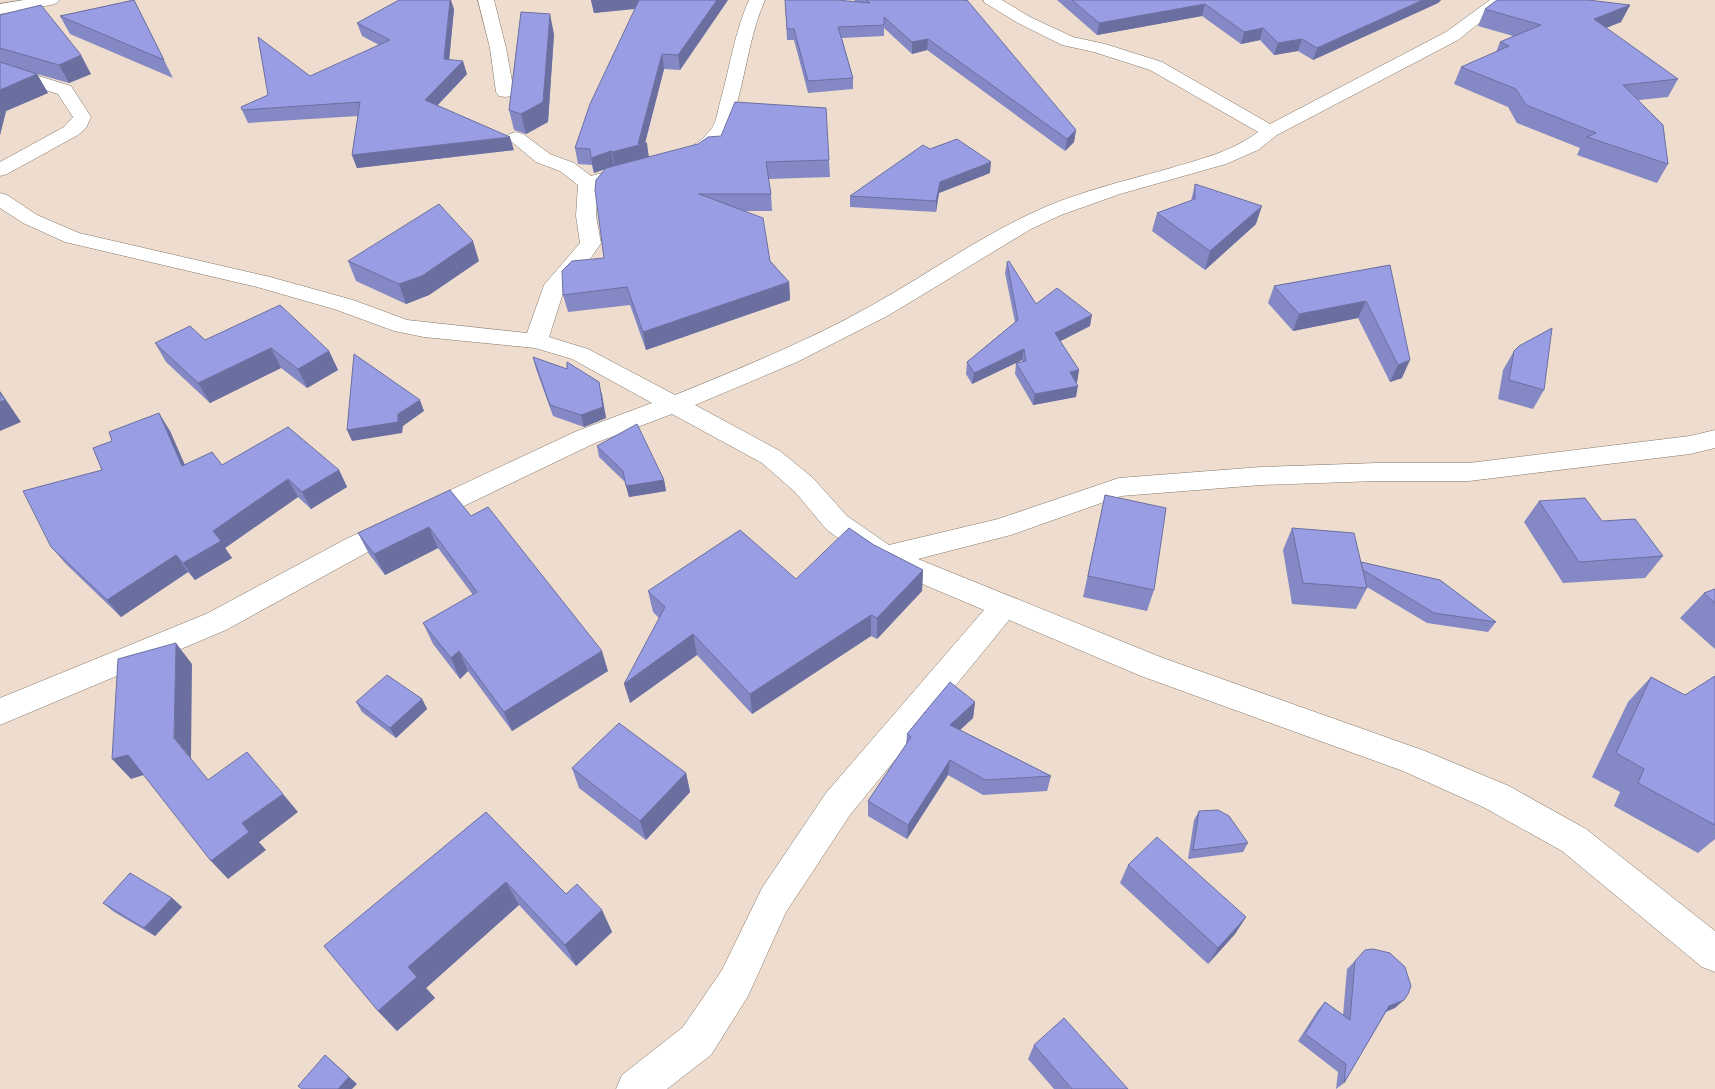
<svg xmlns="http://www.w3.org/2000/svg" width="1715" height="1089" font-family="Montserrat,sans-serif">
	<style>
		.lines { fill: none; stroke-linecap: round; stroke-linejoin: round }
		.minor-casing { stroke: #857769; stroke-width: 1 }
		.minor { fill: #fff; fill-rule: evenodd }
		.wall { fill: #8488c4 }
		.shaded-wall { fill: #6b6fa0 }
		.building { fill: #999ee4; stroke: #6b6fa0 }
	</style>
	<rect width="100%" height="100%" fill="#eeddce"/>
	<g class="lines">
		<defs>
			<g id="minor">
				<path d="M 24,0 L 59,0 L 57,3 L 51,5 L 0,14 L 0,4 Z"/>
				<path d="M 478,0 L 494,0 L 506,48 L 514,92 L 511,96 L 505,97 L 499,96 L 496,92 L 490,48 Z"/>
				<path d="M 749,0 L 765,0 C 751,31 747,66 738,99 C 736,109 735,121 731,129 C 721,146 698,165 678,160 L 675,156 L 678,152 C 691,149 704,139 712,128 C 717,121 718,108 721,99 C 730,66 735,31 749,0 Z"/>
				<path d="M 983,0 L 1002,0 L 1030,17 L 1073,37 L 1105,44 L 1162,62 L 1270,124 L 1446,32 L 1490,0 L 1508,0 L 1458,40 L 1277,135 L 1258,150 L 1226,164 L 1120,194 L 1061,215 L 1031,229 L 889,315 L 797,362 L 695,405 L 780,451 L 813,478 L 847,516 L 889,545 L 998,519 L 1119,478 L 1261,467 L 1377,463 L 1469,463 L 1690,436 L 1715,430 L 1715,448 L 1690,454 L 1469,481 L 1377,481 L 1261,485 L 1121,496 L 1011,535 L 918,559 L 1163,658 L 1425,751 L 1509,786 L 1586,829 L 1715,931 L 1715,972 L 1702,967 L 1562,851 L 1485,808 L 1403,771 L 1141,676 L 1009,620 L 850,815 L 786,912 L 748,996 L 711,1055 L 667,1089 L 616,1089 L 622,1075 L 683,1027 L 722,970 L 762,888 L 826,793 L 984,610 L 875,564 L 827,530 L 795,492 L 762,463 L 672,414 L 595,443 L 366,553 L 226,630 L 0,725 L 0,698 L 206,614 L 346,539 L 577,431 L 652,403 L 572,359 L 535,348 L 424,337 L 394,331 L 337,310 L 257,287 L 65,242 L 23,223 L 0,208 L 0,193 L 7,195 L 37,215 L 79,233 L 270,277 L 353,300 L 407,320 L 527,333 L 544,285 L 580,243 L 576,216 L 578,185 L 560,171 L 536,162 L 507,138 L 509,134 L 516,132 L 523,134 L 550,154 L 574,163 L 591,176 L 631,165 L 638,167 L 641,171 L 638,175 L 598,186 L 596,216 L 601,243 L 584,268 L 565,287 L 549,337 L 588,349 L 675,395 C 743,367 811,340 874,304 C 931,272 985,233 1045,207 C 1083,191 1124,181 1164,170 C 1197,160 1230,153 1258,132 L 1150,70 L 1094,52 L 1062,45 L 1018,23 L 985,3 Z"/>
				<path d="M 0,64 L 71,86 L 91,117 L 86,128 L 78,135 L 7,174 L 0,176 L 0,162 L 64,127 L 73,117 L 58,94 L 0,75 Z"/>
			</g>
		</defs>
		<use href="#minor" class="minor-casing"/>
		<use href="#minor" class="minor"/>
	</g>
	<g class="wall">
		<path d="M 134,0 L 173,78 L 70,34 L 60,16 Z"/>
		<path d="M 591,0 L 728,0 L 680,70 L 664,69 L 645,143 L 649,157 L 829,160 L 830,177 L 768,179 L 771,194 L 772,211 L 745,211 L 770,261 L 789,282 L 790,300 L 646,350 L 630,305 L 568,312 L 563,295 L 604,258 L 605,169 L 594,173 L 592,165 L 578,164 L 575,148 L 636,8 L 594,13 Z"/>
		<path d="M 785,0 L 856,2 L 854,0 L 964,0 L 1076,130 L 1074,142 L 1065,151 L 927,50 L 912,54 L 884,28 L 884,36 L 842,38 L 853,78 L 853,89 L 808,93 L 794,40 L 787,40 Z"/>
		<path d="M 1057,0 L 1441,0 L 1438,3 L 1313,60 L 1298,51 L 1274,55 L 1260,40 L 1241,44 L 1202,16 L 1097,35 Z"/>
		<path d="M 1630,5 L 1621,22 L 1606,28 L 1678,79 L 1668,97 L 1639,100 L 1668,164 L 1657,183 L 1577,155 L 1580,148 L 1517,123 L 1508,107 L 1454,84 L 1461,67 L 1496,52 L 1500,42 L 1513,36 L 1478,26 L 1485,9 Z"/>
		<path d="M 454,9 L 449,60 L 467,74 L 437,106 L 514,150 L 357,168 L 352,155 L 358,116 L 248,123 L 242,110 L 379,45 L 362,36 L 357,23 Z"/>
		<path d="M 0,15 L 91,74 L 69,83 L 37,74 L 48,93 L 6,111 L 0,135 Z"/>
		<path d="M 554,34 L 548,122 L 526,134 L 514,130 L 509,110 Z"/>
		<path d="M 930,149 L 990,173 L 939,193 L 936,212 L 850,207 L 850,196 Z"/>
		<path d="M 1195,184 L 1256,224 L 1205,270 L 1152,231 L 1157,213 L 1191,201 Z"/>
		<path d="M 348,261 L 479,261 L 429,295 L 406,304 L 356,281 Z"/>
		<path d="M 1007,262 L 1036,304 L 1090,326 L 1060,341 L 1079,370 L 1077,382 L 1076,382 L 1076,397 L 1033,405 L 1015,374 L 1016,363 L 1022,362 L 1022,360 L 972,384 L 966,374 L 967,362 L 1015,322 L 1005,273 Z"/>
		<path d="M 1390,265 L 1402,378 L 1390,382 L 1358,318 L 1293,331 L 1268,303 L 1274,286 Z"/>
		<path d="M 205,340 L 329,351 L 338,370 L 307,388 L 281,368 L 210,403 L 166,362 L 155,343 Z"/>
		<path d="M 1514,351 L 1544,390 L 1533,409 L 1498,399 L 1503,370 Z"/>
		<path d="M 533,357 L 602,393 L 606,418 L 584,427 L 553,416 L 536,369 Z"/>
		<path d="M 170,431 L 185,465 L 222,465 L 339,470 L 347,487 L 311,509 L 298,497 L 225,548 L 232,558 L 195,580 L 188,572 L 121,617 L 66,564 L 51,547 L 102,470 Z"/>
		<path d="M 597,446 L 664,480 L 666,491 L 629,497 L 625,482 L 599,457 Z"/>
		<path d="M 1105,495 L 1154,590 L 1147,611 L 1083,597 Z"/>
		<path d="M 1539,501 L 1602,521 L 1663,556 L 1645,578 L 1563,583 L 1524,522 Z"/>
		<path d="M 471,516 L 608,671 L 512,731 L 468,671 L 460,679 L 433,644 L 423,623 L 473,595 L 438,548 L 385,575 L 369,554 L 358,533 Z"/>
		<path d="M 1292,528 L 1361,562 L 1496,622 L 1488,632 L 1427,623 L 1367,587 L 1367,588 L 1356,609 L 1292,604 L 1283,550 Z"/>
		<path d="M 874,545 L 923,570 L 922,591 L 877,639 L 871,636 L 752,714 L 697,655 L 630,703 L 659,618 L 653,612 L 648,591 L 796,579 Z"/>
		<path d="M 1715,589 L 1715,649 L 1680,618 L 1704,593 Z"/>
		<path d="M 1715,676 L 1715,839 L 1698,853 L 1614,806 L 1620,792 L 1592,777 L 1628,702 L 1651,677 L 1685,695 Z"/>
		<path d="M 422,699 L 427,709 L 396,738 L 362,712 L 356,702 Z"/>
		<path d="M 975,702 L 973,718 L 960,730 L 1051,776 L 1047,791 L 983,795 L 948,775 L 907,839 L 868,816 L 868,801 L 906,745 L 907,734 Z"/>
		<path d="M 572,768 L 686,773 L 690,792 L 646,840 L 579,788 Z"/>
		<path d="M 1199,811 L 1248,843 L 1243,852 L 1188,859 L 1194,820 Z"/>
		<path d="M 486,812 L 566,894 L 602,910 L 612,932 L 576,966 L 519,905 L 426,988 L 435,998 L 397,1031 L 378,1011 Z"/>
		<path d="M 1128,865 L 1246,917 L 1235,934 L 1208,964 L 1120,883 Z"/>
		<path d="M 172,898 L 182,907 L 155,936 L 114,912 L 103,903 Z"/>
		<path d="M 1355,961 L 1395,1008 L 1386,1012 L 1344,1083 L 1336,1089 L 1338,1072 L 1298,1041 L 1318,1010 L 1325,1002 L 1343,1015 L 1347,969 Z"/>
		<path d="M 1034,1045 L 1128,1089 L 1054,1089 L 1028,1059 Z"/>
	</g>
	<g class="shaded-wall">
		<path d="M 450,0 L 451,0 L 454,9 L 448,72 L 444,59 Z"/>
		<path d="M 591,0 L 644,0 L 645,8 L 594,13 Z"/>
		<path d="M 717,0 L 728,0 L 680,70 L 678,55 Z"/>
		<path d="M 1423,0 L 1441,0 L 1438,3 L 1313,60 L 1317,48 Z"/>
		<path d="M 1205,4 L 1202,16 L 1097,35 L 1099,23 Z"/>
		<path d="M 1630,5 L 1621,22 L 1585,36 L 1594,19 Z"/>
		<path d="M 550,14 L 554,34 L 548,122 L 526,134 L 521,114 Z"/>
		<path d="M 1263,28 L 1260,40 L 1241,44 L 1244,32 Z"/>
		<path d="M 928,39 L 927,50 L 912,54 L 912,42 Z"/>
		<path d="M 1302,39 L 1298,51 L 1274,55 L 1278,43 Z"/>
		<path d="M 662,54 L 664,69 L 645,143 L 647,143 L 649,159 L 615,168 L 612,152 L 638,144 Z"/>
		<path d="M 81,55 L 91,74 L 69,83 L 59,65 Z"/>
		<path d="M 463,61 L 467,74 L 429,114 L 425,100 Z"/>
		<path d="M 37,74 L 48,93 L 6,111 L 0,135 L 0,90 Z"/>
		<path d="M 1076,130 L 1074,142 L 1065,151 L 1067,139 Z"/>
		<path d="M 510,137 L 514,150 L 357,168 L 352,155 Z"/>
		<path d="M 611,151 L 614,166 L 594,173 L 591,158 Z"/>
		<path d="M 991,162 L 990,173 L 939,193 L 936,212 L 936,201 L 940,182 Z"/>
		<path d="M 1262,206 L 1256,224 L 1205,270 L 1210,251 Z"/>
		<path d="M 473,241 L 479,261 L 429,295 L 406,304 L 399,284 Z"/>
		<path d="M 789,282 L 790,300 L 646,350 L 643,332 Z"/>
		<path d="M 1366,301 L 1358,318 L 1293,331 L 1299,314 Z"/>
		<path d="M 1092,315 L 1090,326 L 1053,345 L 1055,333 Z"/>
		<path d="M 271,348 L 281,368 L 210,403 L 198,383 Z"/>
		<path d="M 1024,349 L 1022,360 L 972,384 L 974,373 Z"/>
		<path d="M 329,351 L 338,370 L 307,388 L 298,369 Z"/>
		<path d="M 1410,360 L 1402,378 L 1390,382 L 1398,365 Z"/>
		<path d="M 1079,370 L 1077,382 L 1068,384 L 1070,372 Z"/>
		<path d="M 599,382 L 606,418 L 584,427 L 581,415 Z"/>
		<path d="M 1078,386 L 1076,397 L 1033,405 L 1035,394 Z"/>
		<path d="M 0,391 L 21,422 L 0,431 Z"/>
		<path d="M 420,400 L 424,411 L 403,426 L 402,433 L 352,441 L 347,430 L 398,414 Z"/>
		<path d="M 159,413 L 170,431 L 193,484 L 182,466 Z"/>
		<path d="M 339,470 L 347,487 L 311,509 L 302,492 Z"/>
		<path d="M 288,479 L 298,497 L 225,548 L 232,558 L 195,580 L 183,563 L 213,531 Z"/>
		<path d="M 664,480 L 666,491 L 629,497 L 626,486 Z"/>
		<path d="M 429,527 L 438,548 L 385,575 L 374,554 Z"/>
		<path d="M 176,555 L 188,572 L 121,617 L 107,600 Z"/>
		<path d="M 923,570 L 922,591 L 877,639 L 877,618 Z"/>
		<path d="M 871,615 L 871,636 L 752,714 L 750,694 Z"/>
		<path d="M 693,634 L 697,655 L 630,703 L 624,684 Z"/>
		<path d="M 176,643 L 192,664 L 191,758 L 225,799 L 174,738 Z"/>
		<path d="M 459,651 L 468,671 L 460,679 L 451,658 Z"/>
		<path d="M 602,651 L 608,671 L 512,731 L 504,712 Z"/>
		<path d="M 422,699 L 427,709 L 396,738 L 390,728 Z"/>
		<path d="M 975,702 L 973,718 L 948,741 L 950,725 Z"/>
		<path d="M 128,755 L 147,774 L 131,779 L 112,759 Z"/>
		<path d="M 950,760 L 948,775 L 907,839 L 908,825 Z"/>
		<path d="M 686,773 L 690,792 L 646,840 L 640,821 Z"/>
		<path d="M 283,794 L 298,812 L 259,842 L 266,850 L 228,879 L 211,861 L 242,823 Z"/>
		<path d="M 506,882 L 519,905 L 426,988 L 435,998 L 397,1031 L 378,1011 L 408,967 Z"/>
		<path d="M 172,898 L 182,907 L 155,936 L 144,928 Z"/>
		<path d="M 602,910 L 612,932 L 576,966 L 565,945 Z"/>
		<path d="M 1246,917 L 1235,934 L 1208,964 L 1218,948 Z"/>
		<path d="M 1404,1000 L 1395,1008 L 1381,1013 L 1389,1006 Z"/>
		<path d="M 325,1055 L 357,1084 L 352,1089 L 338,1089 Z"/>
	</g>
	<g class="building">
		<path d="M 134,0 L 164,60 L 60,16 Z"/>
		<path d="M 399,0 L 450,0 L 444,59 L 463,61 L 425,100 L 510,137 L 352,155 L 360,102 L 242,110 L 241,107 L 268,95 L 258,37 L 310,76 L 390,40 L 357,23 Z"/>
		<path d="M 639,0 L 717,0 L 678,55 L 662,54 L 638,144 L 647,143 L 612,152 L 611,151 L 591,158 L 590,149 L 575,148 L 590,104 Z"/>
		<path d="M 785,0 L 837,0 L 870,3 L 866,0 L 964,0 L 964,1 L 967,0 L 1076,130 L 1067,139 L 928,39 L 912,42 L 884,17 L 884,25 L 838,27 L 853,78 L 808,81 L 794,29 L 787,29 Z"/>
		<path d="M 1072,0 L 1423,0 L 1317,48 L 1302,39 L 1278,43 L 1263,28 L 1244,32 L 1205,4 L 1099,23 Z"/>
		<path d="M 1497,0 L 1588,0 L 1630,5 L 1594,19 L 1678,79 L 1623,85 L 1663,125 L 1668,164 L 1587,137 L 1596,133 L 1526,105 L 1516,89 L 1461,67 L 1509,46 L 1500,42 L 1541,25 L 1485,9 Z"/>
		<path d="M 41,5 L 81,55 L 59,65 L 0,48 L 0,15 Z"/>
		<path d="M 521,12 L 550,14 L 543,102 L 521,114 L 509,110 Z"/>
		<path d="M 0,62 L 37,74 L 0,90 Z"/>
		<path d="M 735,102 L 826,108 L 829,160 L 766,162 L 771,194 L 699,194 L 763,218 L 770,261 L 789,282 L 643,332 L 627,287 L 563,295 L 562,271 L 572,261 L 604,258 L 595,190 L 596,180 L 606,168 L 698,144 L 708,137 L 721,136 Z"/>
		<path d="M 957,139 L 991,162 L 940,182 L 936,201 L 850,196 L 923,145 L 930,149 Z"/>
		<path d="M 1195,184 L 1262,206 L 1210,251 L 1157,213 L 1195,199 Z"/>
		<path d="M 439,204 L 473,241 L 422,276 L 399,284 L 348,261 Z"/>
		<path d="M 1009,261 L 1036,304 L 1057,288 L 1092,315 L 1055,333 L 1079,370 L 1070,372 L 1078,386 L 1035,394 L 1016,363 L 1026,361 L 1024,349 L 974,373 L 967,362 L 1018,320 L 1007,262 Z"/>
		<path d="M 1390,265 L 1410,360 L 1398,365 L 1366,301 L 1299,314 L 1274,286 Z"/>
		<path d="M 280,305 L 329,351 L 298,369 L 271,348 L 198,383 L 155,343 L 190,326 L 205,340 Z"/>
		<path d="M 1552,328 L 1544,390 L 1509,380 L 1514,351 L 1519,346 Z"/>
		<path d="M 354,354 L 420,400 L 398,414 L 398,422 L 347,430 Z"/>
		<path d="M 533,357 L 567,369 L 567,362 L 599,382 L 603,407 L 581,415 L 550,405 Z"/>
		<path d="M 0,393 L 5,400 L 0,402 Z"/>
		<path d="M 159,413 L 182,466 L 212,452 L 222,465 L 288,427 L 339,470 L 302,492 L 288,479 L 213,531 L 221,541 L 183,563 L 176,555 L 107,600 L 51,547 L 23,491 L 102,470 L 93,448 L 112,441 L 109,432 Z"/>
		<path d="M 637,424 L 664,480 L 626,486 L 623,471 L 597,446 Z"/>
		<path d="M 450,490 L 471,516 L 488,507 L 602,651 L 504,712 L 459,651 L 451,658 L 423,623 L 477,592 L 429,527 L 374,554 L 358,533 Z"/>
		<path d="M 1105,495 L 1166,508 L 1154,590 L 1088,576 Z"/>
		<path d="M 1585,498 L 1602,521 L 1635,519 L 1663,556 L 1579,562 L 1539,501 Z"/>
		<path d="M 849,528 L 874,545 L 923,570 L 877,618 L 871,615 L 750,694 L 693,634 L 624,684 L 665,607 L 648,591 L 740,530 L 796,579 Z"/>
		<path d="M 1292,528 L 1354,533 L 1367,588 L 1303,583 Z"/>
		<path d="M 1361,562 L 1440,580 L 1496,622 L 1434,613 L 1363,570 Z"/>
		<path d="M 1715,589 L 1715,603 L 1704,593 Z"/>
		<path d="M 176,643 L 174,738 L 208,780 L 247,752 L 283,794 L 242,823 L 249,832 L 211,861 L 128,755 L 112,759 L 118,659 Z"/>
		<path d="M 387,675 L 422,699 L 390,728 L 356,702 Z"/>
		<path d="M 1715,676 L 1715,825 L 1638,783 L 1644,769 L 1616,753 L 1651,677 L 1685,695 Z"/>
		<path d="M 950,682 L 975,702 L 950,725 L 1051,776 L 985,780 L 950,760 L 908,825 L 868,801 L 911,737 L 907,734 L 925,712 L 926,713 L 925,712 Z"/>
		<path d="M 619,723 L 686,773 L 640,821 L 572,768 Z"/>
		<path d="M 1218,810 L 1229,816 L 1248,843 L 1193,850 L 1199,811 Z"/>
		<path d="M 486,812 L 566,894 L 577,884 L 602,910 L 565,945 L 506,882 L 408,967 L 417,977 L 378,1011 L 324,946 Z"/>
		<path d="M 1157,837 L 1246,917 L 1218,948 L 1128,865 Z"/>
		<path d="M 130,873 L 172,898 L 144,928 L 103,903 Z"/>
		<path d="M 1373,949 L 1390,953 L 1405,967 L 1411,986 L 1408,994 L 1404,1000 L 1389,1006 L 1344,1083 L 1346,1064 L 1305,1034 L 1325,1002 L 1350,1020 L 1355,961 L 1365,950 Z"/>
		<path d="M 1064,1018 L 1128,1089 L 1072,1089 L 1034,1045 Z"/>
		<path d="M 325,1055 L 349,1077 L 338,1089 L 302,1089 L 298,1086 Z"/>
	</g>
</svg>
